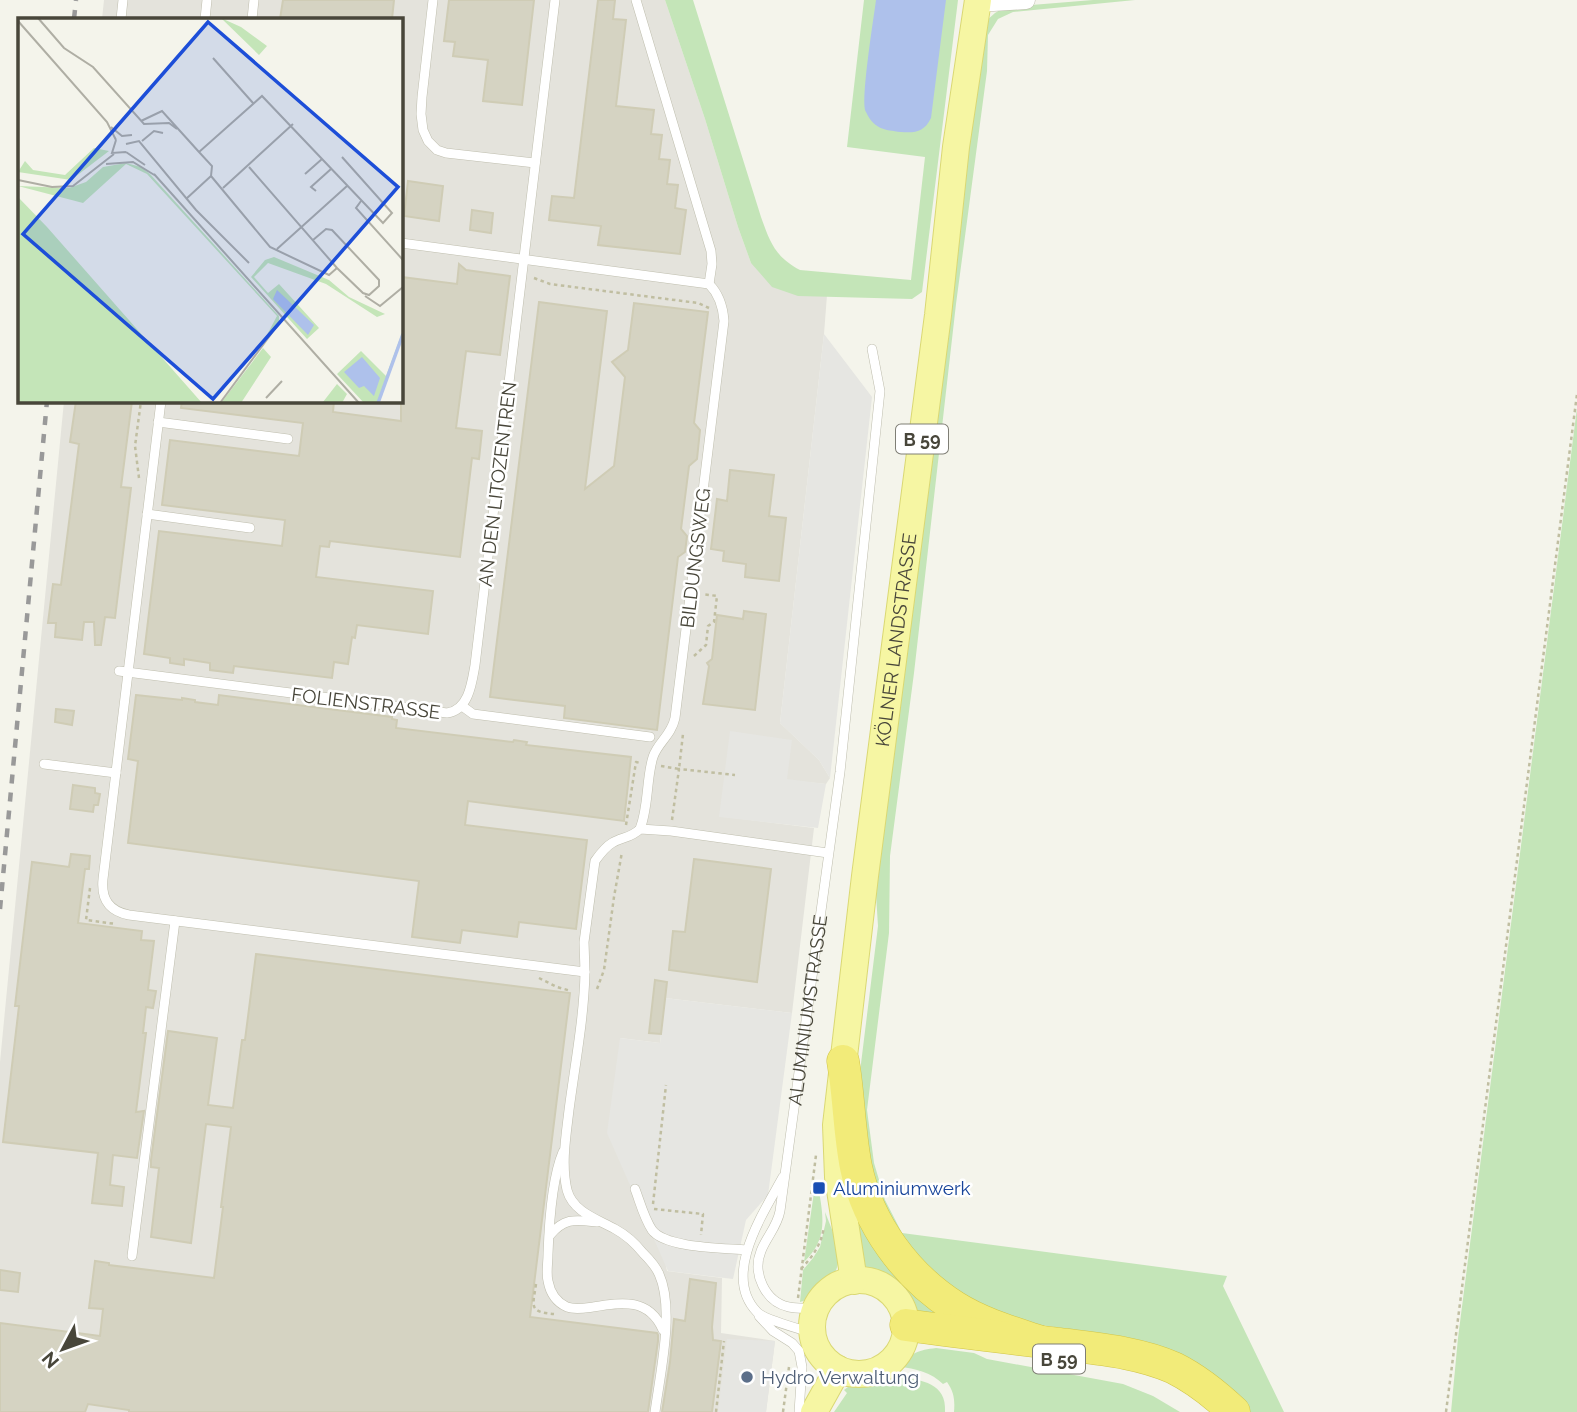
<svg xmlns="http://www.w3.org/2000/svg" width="1577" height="1412" font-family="Raleway,sans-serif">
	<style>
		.industrial { fill: #e4e3dc }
		.green { fill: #c4e5b8 }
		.parking { fill: #e6e6e2 }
		.water { fill: #aec1eb }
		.building { fill: #d5d3c2; stroke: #cfccb5; stroke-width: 2 }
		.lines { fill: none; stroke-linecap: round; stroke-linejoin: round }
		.lane-casing { stroke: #bfbeae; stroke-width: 10 }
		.street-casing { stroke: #bfbeae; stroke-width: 19 }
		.primary-casing { stroke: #dad873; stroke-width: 28 }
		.highway-casing { stroke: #d1c549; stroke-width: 33 }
		.path { stroke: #c0bea1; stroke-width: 2.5; stroke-dasharray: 3.5 3.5; stroke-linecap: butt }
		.lane { stroke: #fff; stroke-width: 9 }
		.street { stroke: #fff; stroke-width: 18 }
		.primary { stroke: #f6f6a3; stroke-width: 26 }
		.highway { stroke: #f2eb79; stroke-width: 32 }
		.rail { stroke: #999; stroke-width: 4.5; stroke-dasharray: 9 9; stroke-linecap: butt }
		.transit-dot { fill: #1a4fb4; stroke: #fff; stroke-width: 2.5 }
		.service-dot { fill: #5c6f8a; stroke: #fff; stroke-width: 2.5 }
		.labels { text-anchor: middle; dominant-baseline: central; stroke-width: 5; stroke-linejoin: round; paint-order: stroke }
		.shield { fill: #fff; stroke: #7f7e75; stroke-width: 2 }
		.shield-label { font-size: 18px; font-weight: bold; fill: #48463a }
		.street-label { font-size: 19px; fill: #48463a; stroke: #fff }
		.transit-label { font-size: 19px; fill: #164399; stroke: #fff; text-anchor: start }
		.service-label { font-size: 19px; fill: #4e5e75; stroke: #fff; text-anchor: start }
		.inset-river { fill: none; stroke: #aec1eb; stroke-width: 3.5 }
		.inset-road { fill: none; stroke: #afaea4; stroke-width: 2 }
		.view { fill: #1d4ed8; fill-opacity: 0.15; stroke: #1d4ed8; stroke-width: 3.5 }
		.inset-edge { fill: none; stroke: #48463a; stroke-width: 3.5 }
	</style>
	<rect width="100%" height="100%" fill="#f4f4eb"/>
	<path class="industrial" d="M 104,0 L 665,0 L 705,119 L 738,227 L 751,263 L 827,295 L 824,334 L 780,723 L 819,760 L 830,778 L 826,784 L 787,780 L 719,816 L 814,828 L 792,1013 L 665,998 L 660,1043 L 620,1038 L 667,1271 L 722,1278 L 721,1333 L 775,1341 L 766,1412 L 0,1412 L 0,1062 L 64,401 L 401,401 L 401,19 L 102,19 Z"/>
	<g class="green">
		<path d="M 665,0 L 693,0 L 761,217 C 770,242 775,257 800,270 L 911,280 L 925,157 L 847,147 L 864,0 L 958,0 L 922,292 L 912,299 L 798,296 L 772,287 L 751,263 L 738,227 L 705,119 Z"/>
		<path d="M 1093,0 L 1135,0 L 1013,12 L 998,19 L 988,35 L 987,71 L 956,304 L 914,673 L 890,856 L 889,933 L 867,1110 L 874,1163 L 885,1200 L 902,1233 L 1227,1276 L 1223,1286 L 1284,1412 L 1247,1412 L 1141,1342 L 1126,1337 L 1019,1322 L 938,1284 L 873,1197 L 857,1096 L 878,926 L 875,879 L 969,136 L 986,21 L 995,13 L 1005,7 Z"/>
		<path d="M 1577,408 L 1577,1412 L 1451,1412 L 1458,1338 Z"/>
		<path d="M 854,1180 L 967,1319 L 913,1311 C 908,1302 903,1291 895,1284 C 885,1277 874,1277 866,1267 C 856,1253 856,1200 854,1180 Z"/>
		<path d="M 815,1185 L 818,1185 C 823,1216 829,1238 804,1262 Z"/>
		<path d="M 825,1212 C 836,1241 850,1263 823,1288 C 815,1296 812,1299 800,1302 L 803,1270 L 813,1258 L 820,1247 L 826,1221 Z"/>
		<path d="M 936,1348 L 974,1353 L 987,1359 L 1123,1384 L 1153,1396 L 1180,1412 L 954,1412 C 955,1400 954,1392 947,1382 L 943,1384 C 932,1373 915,1368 899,1367 C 910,1353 919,1350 936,1348 Z"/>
		<path d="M 898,1377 C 922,1380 947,1383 945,1412 L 834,1412 L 847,1393 L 844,1390 C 858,1378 881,1378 898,1377 Z"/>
	</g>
	<g class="parking">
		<path d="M 824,334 L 872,397 L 830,778 L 819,760 L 780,723 Z"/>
		<path d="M 730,731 L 792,740 L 787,779 L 826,784 L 818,828 L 719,817 Z"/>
		<path d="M 665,998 L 792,1013 L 768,1195 L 746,1220 L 733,1279 L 668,1271 L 607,1133 L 620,1038 L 660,1043 Z"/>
		<path d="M 727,1339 L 775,1341 L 766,1412 L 718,1412 Z"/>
	</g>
	<path class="water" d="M 876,0 L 946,0 L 931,118 C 924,132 916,133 901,132 C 884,130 874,129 866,112 C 860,102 874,17 876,0 Z"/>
	<g class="building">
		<path d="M 283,0 L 394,0 L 392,19 L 280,19 Z"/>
		<path d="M 449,0 L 534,0 L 522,105 L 483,101 L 488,60 L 453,56 L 455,42 L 444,41 Z"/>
		<path d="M 598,0 L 615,0 L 613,19 L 626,20 L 616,106 L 654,110 L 651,134 L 662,135 L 659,159 L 670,160 L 667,184 L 678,185 L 675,208 L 686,210 L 680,254 L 598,245 L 601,226 L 549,220 L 552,196 L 574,198 Z"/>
		<path d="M 408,181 L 443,186 L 439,221 L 404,216 Z"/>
		<path d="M 472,210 L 493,213 L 491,233 L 470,230 Z"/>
		<path d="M 459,264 L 466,270 L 510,276 L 500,355 L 466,351 L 456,428 L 482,431 L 479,459 L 472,458 L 460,557 L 330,541 L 329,547 L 320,546 L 316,577 L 433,591 L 428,634 L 357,625 L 355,638 L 352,637 L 348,664 L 334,662 L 332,678 L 234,666 L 233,673 L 210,670 L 210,663 L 184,659 L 184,665 L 170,663 L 170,658 L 144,654 L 159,531 L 282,546 L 285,520 L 162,505 L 170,440 L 299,456 L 303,423 L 181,408 L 182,401 L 334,401 L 333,412 L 401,421 L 401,390 L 403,372 L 401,372 L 401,277 L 457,284 Z"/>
		<path d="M 539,302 L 607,311 L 585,489 L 614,466 L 625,377 L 612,362 L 628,350 L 634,303 L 708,312 L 694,423 L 700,430 L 697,459 L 689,466 L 681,529 L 687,536 L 685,552 L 678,557 L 657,730 L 564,718 L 565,706 L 490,697 Z"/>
		<path d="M 76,401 L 132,401 L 121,487 L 131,488 L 115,618 L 105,617 L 101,645 L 95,645 L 94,622 L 84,622 L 82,640 L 55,637 L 56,623 L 48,623 L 53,584 L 61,585 L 79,444 L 70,442 Z"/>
		<path d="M 730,470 L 774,475 L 769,516 L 786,518 L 779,581 L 745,577 L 746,564 L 723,561 L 724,551 L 711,549 L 717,499 L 727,501 Z"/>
		<path d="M 744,611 L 766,614 L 755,710 L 703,704 L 709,666 L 707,663 L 712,659 L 717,615 L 743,619 Z"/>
		<path d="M 136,695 L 182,700 L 182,698 L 195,700 L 195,702 L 218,705 L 219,695 L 392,717 L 392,719 L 397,720 L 396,728 L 513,742 L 514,740 L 527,742 L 526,745 L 631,757 L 624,821 L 468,801 L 465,825 L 587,840 L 576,929 L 519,922 L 517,937 L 462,930 L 460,943 L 412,937 L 419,881 L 128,843 L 138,761 L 128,759 Z"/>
		<path d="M 56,709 L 74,711 L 72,725 L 55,722 Z"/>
		<path d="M 73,785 L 95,788 L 95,793 L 100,794 L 98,805 L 94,805 L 93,812 L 70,809 Z"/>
		<path d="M 71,854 L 90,856 L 89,869 L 85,869 L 78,923 L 142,931 L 141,940 L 154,941 L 148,990 L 156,991 L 153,1008 L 146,1007 L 143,1033 L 146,1033 L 136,1112 L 144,1111 L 137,1158 L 113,1155 L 110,1185 L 124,1187 L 122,1206 L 92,1203 L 98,1153 L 3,1142 L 19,1006 L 15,1006 L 32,862 L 69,867 Z"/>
		<path d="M 694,859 L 771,869 L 757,982 L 669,970 L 673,931 L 685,932 Z"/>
		<path d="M 256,954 L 570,993 L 530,1317 L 657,1333 L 658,1335 L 658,1341 L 648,1412 L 129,1412 L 129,1410 L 88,1404 L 85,1412 L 0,1412 L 0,1323 L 100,1336 L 103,1309 L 89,1308 L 95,1261 L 109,1263 L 109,1265 L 214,1278 L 223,1207 L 221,1207 L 231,1127 L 206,1124 L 191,1243 L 151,1237 L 159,1168 L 151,1167 L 151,1160 L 168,1031 L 217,1038 L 208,1105 L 233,1108 L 242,1040 L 245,1040 Z"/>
		<path d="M 655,980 L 667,982 L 661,1034 L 649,1033 Z"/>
		<path d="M 0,1270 L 20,1273 L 18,1292 L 0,1290 Z"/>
		<path d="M 690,1279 L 716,1283 L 712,1327 L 713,1340 L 721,1341 L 712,1412 L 662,1412 L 670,1362 L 674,1319 L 685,1321 Z"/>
	</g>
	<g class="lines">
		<defs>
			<g id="lane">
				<path d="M 433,0 L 422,97 L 421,114 L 423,130 L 428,141 L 437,150 L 446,153 L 535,163"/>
				<path d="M 636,0 L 711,251 L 712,264 L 709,284"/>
				<path d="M 121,19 L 123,0"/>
				<path d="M 205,19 L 207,0"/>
				<path d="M 252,19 L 254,0"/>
				<path d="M 401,243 L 709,284"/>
				<path d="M 161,401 L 103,879 C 101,899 109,911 129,915 L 585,972 L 584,942 L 595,861 C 600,854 605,847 612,843 C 622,837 631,838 640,829 L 671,831 L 828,853"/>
				<path d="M 158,422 L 288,439"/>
				<path d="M 147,514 L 250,528"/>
				<path d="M 119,671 L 447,713 C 469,710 472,682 475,665 L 555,0"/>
				<path d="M 462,706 L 473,714 L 650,737"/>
				<path d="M 44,764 L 116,773"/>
				<path d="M 640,829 C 649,806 646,779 653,757 C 658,742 671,736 675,718 L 724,321 C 723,307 719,294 709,284"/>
				<path d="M 585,972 C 584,1018 575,1064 569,1110 C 566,1136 561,1164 567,1190 C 573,1212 597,1219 615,1229 C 626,1235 635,1243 643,1253 C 649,1259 656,1267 659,1274 C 675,1309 660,1374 655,1412"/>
				<path d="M 563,1152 C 552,1178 549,1225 548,1254 C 548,1263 546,1273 548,1281 C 550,1292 556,1302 567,1307 C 575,1310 585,1308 593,1307 C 623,1302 649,1298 663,1330"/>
				<path d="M 783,1177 C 764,1212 721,1275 757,1312 C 765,1320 800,1329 813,1333"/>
				<path d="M 635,1189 C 640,1202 644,1218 652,1230 C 665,1248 724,1248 746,1250"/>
				<path d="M 550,1235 C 565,1217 576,1220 597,1222"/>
				<path d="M 132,1256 L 175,921"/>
				<path id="s1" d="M 816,1308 C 807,1308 798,1309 789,1307 C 765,1302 752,1273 761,1251 C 767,1236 777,1227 780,1211 L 840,772 L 880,391 L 872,349"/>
				<path d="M 759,1316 L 773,1331 L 792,1343 L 799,1351 L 802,1367 L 799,1412"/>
			</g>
			<path id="street" d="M 977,3 L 1026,0"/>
			<g id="primary">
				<circle cx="859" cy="1327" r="47"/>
				<path id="s2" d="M 854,1281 L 838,1177 L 836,1125 L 865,876 L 938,315 L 956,147 L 978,0"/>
				<path d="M 814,1412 L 838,1369"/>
			</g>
			<g id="highway">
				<path d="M 843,1061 C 849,1096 849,1132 856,1167 C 868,1224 906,1276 955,1307 C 982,1324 1014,1333 1044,1343"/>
				<path d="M 906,1325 C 957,1332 1008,1338 1059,1344 C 1098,1349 1138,1352 1174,1368 C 1196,1379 1216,1395 1234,1412"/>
			</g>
		</defs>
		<use href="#lane" class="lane-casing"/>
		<use href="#street" class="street-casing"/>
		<use href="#primary" class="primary-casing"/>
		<use href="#highway" class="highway-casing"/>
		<g class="path">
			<path d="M 534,278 L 550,284 L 698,303 L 709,308"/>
			<path d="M 139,478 L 135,446 L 141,401"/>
			<path d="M 694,656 L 706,645 L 708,626 L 714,622 L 717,596 L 702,594"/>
			<path d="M 661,766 L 679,769 L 683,734"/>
			<path d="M 672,820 L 679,769 L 735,775"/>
			<path d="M 626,825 L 636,762 L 640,763"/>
			<path d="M 90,888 L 86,920 L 116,924"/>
			<path d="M 539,978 L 557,987 L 571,991"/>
			<path d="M 597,989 L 604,970 L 614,897 L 622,852"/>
			<path d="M 653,1204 L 666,1085"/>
			<path d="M 654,1209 L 703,1214 L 701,1235"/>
			<path d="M 801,1269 C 813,1256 821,1245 824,1227"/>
			<path d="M 536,1284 C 533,1306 528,1312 554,1314"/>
			<path d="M 798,1298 L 816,1155"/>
			<path d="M 716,1412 L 724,1341"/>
			<path d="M 783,1412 L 789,1367"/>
			<path d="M 1446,1412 L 1577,394"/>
		</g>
		<use href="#lane" class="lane"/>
		<use href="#street" class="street"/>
		<use href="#primary" class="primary"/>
		<use href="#highway" class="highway"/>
		<g class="rail">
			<path d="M 74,19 L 76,0"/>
			<path d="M 0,909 L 47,401"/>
		</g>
	</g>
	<rect class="transit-dot" x="812" y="1181" width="14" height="14" rx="3.5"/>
	<circle class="service-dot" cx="747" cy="1377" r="7"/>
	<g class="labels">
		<g class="shield">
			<rect x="896" y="424.5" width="52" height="29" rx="5"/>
			<rect x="1033" y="1344.5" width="52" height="29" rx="5"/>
		</g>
		<g class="shield-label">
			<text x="922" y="439">B 59</text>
			<text x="1059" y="1359">B 59</text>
		</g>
		<g class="street-label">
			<text transform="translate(497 484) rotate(-83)">AN DEN LITOZENTREN</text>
			<text transform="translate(695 558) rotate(-83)">BILDUNGSWEG</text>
			<text stroke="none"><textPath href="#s2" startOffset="646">KÖLNER LANDSTRASSE</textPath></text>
			<text transform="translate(366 703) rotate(7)">FOLIENSTRASSE</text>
			<text stroke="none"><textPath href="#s1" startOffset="345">ALUMINIUMSTRASSE</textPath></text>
		</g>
		<g class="transit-label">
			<text x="833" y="1188">Aluminiumwerk</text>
		</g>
		<g class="service-label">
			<text x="761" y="1377">Hydro Verwaltung</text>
		</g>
	</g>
	<g transform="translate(18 18)">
		<rect width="385" height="385" fill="#f4f4eb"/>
		<path d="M 203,0 L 223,9 L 249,28 L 241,37 ZM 76,130 L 91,133 L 53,162 L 0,154 L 7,143 L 15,152 L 47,157 ZM 108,145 L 123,149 L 132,156 L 261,298 L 261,303 L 243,328 L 259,298 L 129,156 L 108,146 L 65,185 L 0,168 L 51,170 L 68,164 L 85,149 ZM 0,179 L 29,209 L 184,385 L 0,385 ZM 256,239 L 311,262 L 331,279 L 367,296 L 359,299 L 308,266 L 250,245 L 236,259 L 250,275 L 261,266 L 301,310 L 289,321 L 233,259 L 247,242 ZM 385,312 L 361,385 L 346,385 L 319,356 L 343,333 L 368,358 ZM 245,330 L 253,339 L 223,385 L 203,385 ZM 319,366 L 329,376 L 324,385 L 305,384 Z" fill="#c4e5b8"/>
		<path d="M 259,272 L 296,307 L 290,317 L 255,281 ZM 344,339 L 362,360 L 356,378 L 346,368 L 341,370 L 326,354 Z" fill="#aec1eb"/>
		<path class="inset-river" d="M 360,385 L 385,316"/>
		<path class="inset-road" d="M 20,0 L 46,30 L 75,49 L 126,106 L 151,105 L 159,111M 0,3 L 89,104 L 98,122M 195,40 L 235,85M 123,103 L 144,93 L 181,134M 93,109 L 104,118 L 114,117M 98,122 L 94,135 L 108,134M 124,123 L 136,113 L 145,115M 108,126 L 121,123 L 178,192 L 231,245M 108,134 L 127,147M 88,146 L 115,144 L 138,158M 231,149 L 319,250 L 345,275 L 351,277 L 361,268 L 361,262 L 314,212 L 308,211 L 295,222M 136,156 L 341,385M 287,156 L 304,141M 193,158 L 252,229 L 311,257 L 319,250M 0,162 L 34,169 L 55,168 L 96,136M 205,170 L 275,106M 298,173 L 293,169 L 313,151M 168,181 L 193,158 L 194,148 L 181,134 L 244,78 L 365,205 L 374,195 L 324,139M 343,183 L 338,190 L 385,242M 259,231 L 329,168M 347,278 L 362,288 L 385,269M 248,380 L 264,363M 202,385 L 265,300"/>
		<path class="view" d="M 190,4 L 380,169 L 195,381 L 5,216 Z"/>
		<rect width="385" height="385" class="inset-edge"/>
	</g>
	<g transform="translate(63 1349) rotate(229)" stroke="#ffffff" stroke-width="5" paint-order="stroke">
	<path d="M0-5L12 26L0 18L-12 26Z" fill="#48463a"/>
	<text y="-10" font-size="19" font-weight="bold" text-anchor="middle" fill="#48463a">N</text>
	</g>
</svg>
